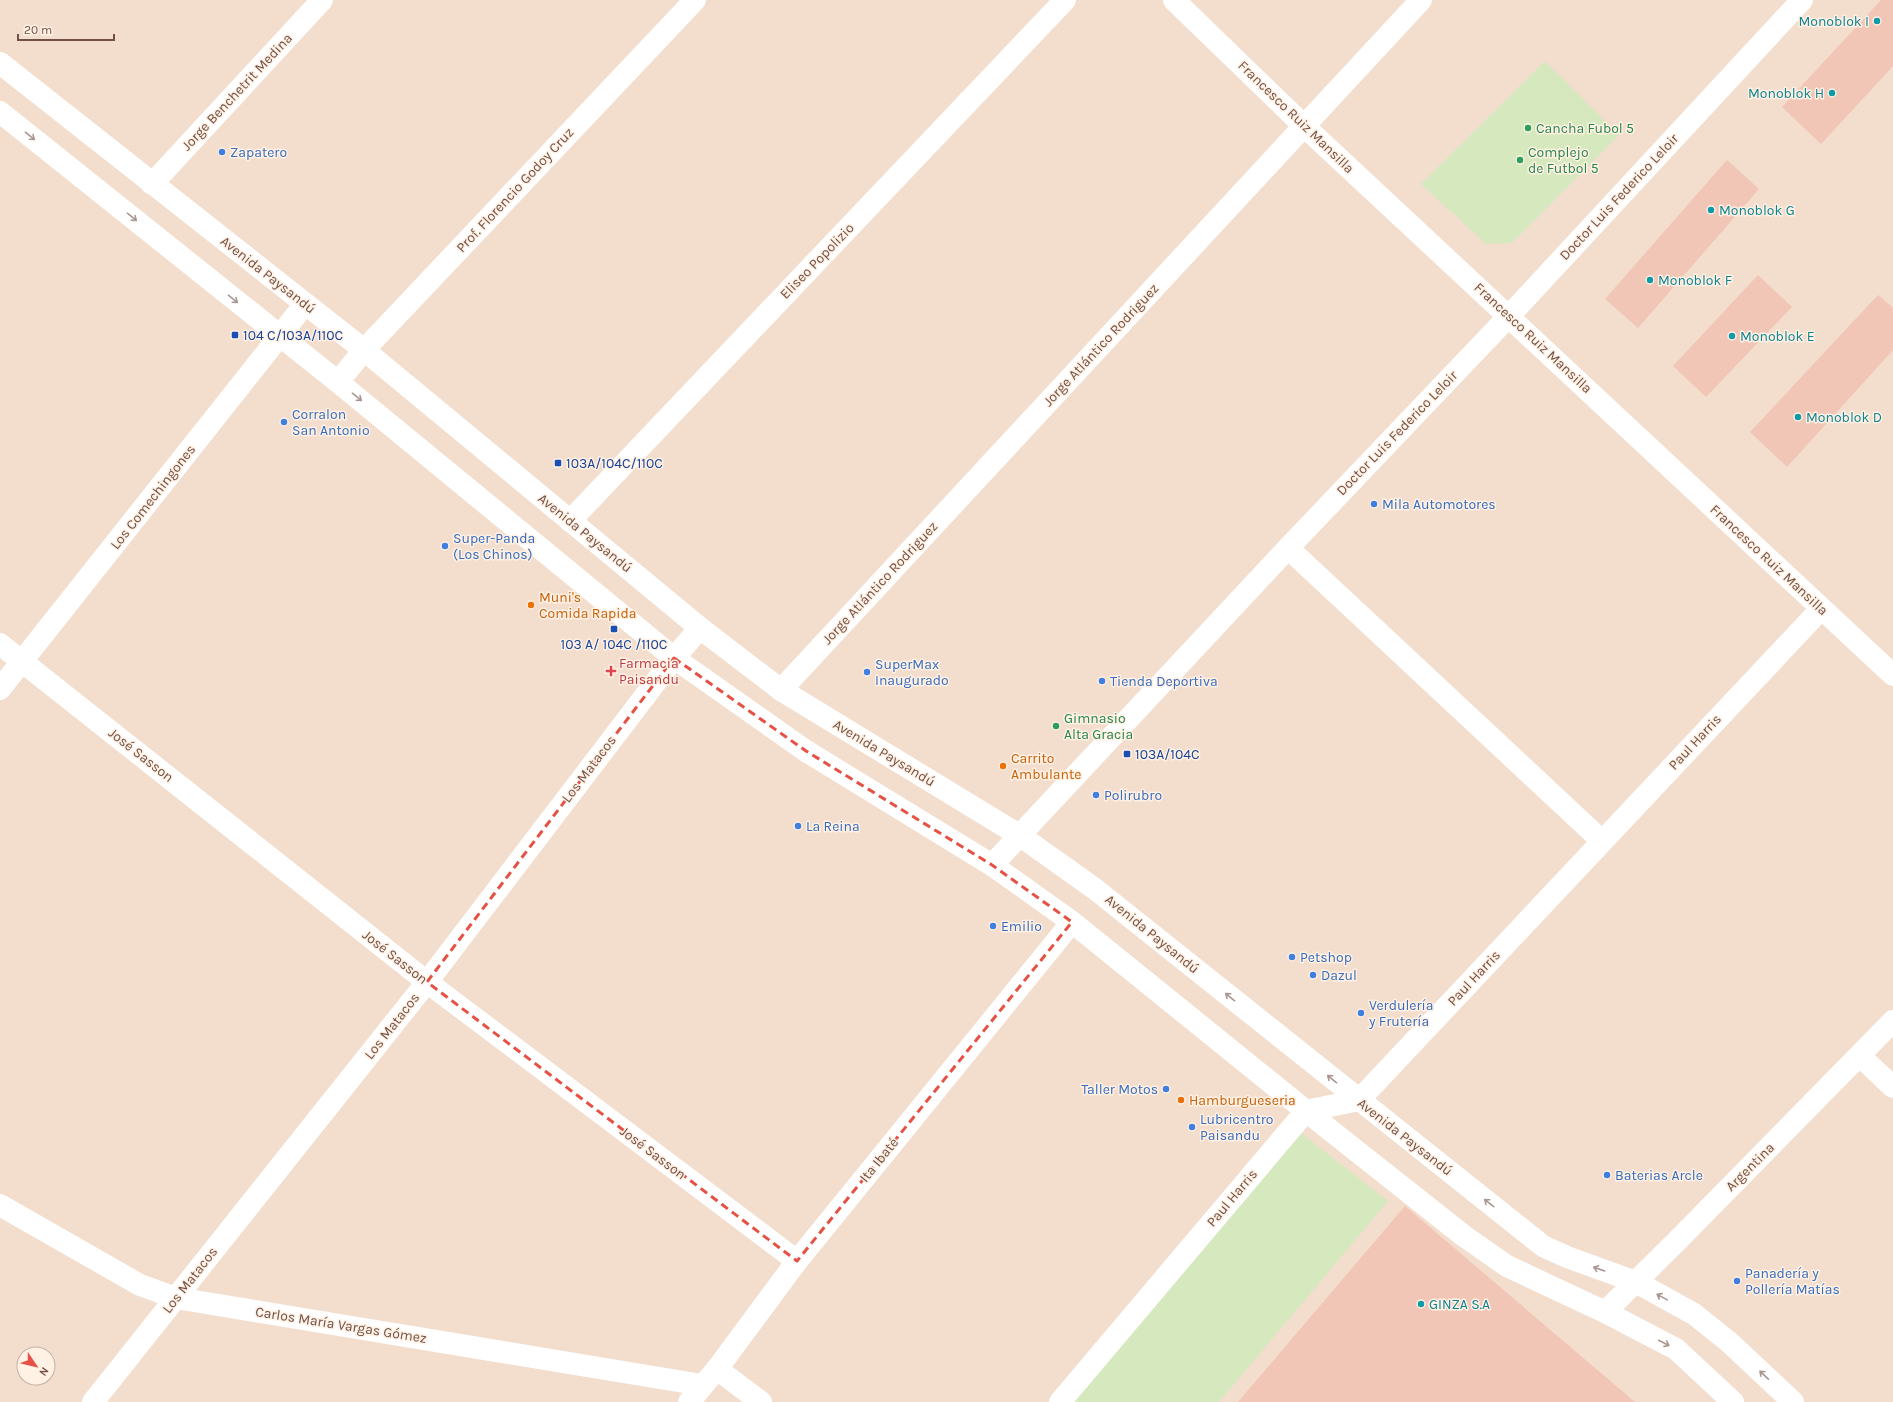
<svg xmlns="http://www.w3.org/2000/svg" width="1893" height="1402" font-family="Karla,sans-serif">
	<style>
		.residential { fill: #f3ddcd; fill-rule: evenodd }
		.green { fill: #d5e8be }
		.building { fill: #f1c6b6 }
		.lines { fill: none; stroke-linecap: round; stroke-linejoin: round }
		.street { stroke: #fff; stroke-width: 22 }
		.secondary { stroke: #fff; stroke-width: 22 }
		.oneway { stroke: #aa9691 }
		.marked { fill: none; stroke: #e65143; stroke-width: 3; stroke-dasharray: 8 5; stroke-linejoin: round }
		.culture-dot { fill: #0f9aa8; stroke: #fff1e4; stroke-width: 1.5 }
		.leisure-dot { fill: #2e9e5b; stroke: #fff1e4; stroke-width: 1.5 }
		.shop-dot { fill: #3f7fe0; stroke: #fff1e4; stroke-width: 1.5 }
		.transit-dot { fill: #1a4fb4; stroke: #fff1e4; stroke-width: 1.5 }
		.food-dot { fill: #e8710a; stroke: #fff1e4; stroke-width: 1.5 }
		.health-dot { fill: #e0444e; stroke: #fff1e4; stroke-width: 1.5 }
		.labels { text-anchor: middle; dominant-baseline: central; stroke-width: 3; stroke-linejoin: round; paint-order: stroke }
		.culture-label { font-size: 14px; fill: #0d838f; stroke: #fff1e4; text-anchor: start }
		.street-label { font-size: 14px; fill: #715047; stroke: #fff1e4 }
		.leisure-label { font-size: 14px; fill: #27864d; stroke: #fff1e4; text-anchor: start }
		.shop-label { font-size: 14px; fill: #366cbe; stroke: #fff1e4; text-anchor: start }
		.transit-label { font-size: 14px; fill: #164399; stroke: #fff1e4; text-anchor: start }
		.food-label { font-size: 14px; fill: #c56008; stroke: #fff1e4; text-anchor: start }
		.health-label { font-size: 14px; fill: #be3a42; stroke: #fff1e4; text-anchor: start }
	</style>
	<rect width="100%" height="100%" fill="#fcecde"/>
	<path class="residential" d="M 0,0 L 1893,0 L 1893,1402 L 0,1402 ZM 24,1354 L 48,1354 L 48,1378 L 24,1378 Z"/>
	<g class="green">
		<path d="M 1545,61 L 1619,135 L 1512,243 L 1486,244 L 1421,184 Z"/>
		<path d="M 1301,1133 L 1388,1201 L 1219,1402 L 1072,1402 Z"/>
	</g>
	<g class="building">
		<path d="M 1881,0 L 1893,0 L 1893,66 L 1821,144 L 1782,107 Z"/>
		<path d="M 1727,160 L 1759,189 L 1638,328 L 1605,299 Z"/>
		<path d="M 1758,275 L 1792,307 L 1706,397 L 1673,366 Z"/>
		<path d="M 1878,295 L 1893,308 L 1893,350 L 1787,467 L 1750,432 Z"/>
		<path d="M 1405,1206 L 1635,1402 L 1238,1402 Z"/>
	</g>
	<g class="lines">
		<g class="street">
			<path d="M 1174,0 L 1304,126 L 1893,675"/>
			<path d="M 152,184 L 322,0"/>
			<path d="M 338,382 L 364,350 L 695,0"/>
			<path d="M 570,521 L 1065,0"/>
			<path d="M 1288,548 L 1602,841"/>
			<path d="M 0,644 L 427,982 L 797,1261"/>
			<path d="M 0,689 L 305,304"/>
			<path d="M 781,690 L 1421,0"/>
			<path d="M 1860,1056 L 1893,1087"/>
			<path d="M 0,1205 L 140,1285 L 176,1298 L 702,1385"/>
			<path d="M 1605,1312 L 1677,1241 L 1893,1021"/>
			<path d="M 717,1369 L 761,1402"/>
			<path d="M 93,1402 L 427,982 L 674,658 L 700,628"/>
			<path d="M 689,1402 L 717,1369 L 797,1261 L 1072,922"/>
			<path d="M 1060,1402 L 1306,1111 L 1359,1100 L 1821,609"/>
		</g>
		<g class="secondary">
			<path d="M 0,63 L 364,350 L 700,628 L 781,690 L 1019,835 L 1095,889 L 1543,1246 L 1567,1257 L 1636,1282 L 1694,1314 L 1729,1342 L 1793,1402"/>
			<path d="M 0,112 L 338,382 L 674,658 L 806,751 L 992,865 L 1072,922 L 1306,1111 L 1464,1236 L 1507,1266 L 1605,1312 L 1676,1349 L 1733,1402"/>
			<path d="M 992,865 L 1288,548 L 1509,316 L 1802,0"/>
		</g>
	</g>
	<defs><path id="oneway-shaft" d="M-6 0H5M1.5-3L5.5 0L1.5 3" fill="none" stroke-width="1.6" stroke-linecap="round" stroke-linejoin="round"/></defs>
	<g class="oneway">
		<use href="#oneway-shaft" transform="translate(30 136) rotate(39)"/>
		<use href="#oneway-shaft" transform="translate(132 217) rotate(39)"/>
		<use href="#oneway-shaft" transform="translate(233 299) rotate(39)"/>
		<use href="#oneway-shaft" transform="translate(357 397) rotate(39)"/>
		<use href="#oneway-shaft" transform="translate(1230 997) rotate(-141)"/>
		<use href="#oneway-shaft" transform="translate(1332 1079) rotate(-141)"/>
		<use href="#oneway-shaft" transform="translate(1489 1203) rotate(-142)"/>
		<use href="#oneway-shaft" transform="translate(1599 1269) rotate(-161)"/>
		<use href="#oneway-shaft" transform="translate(1662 1297) rotate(-151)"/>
		<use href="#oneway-shaft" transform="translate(1664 1343) rotate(27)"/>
		<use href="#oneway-shaft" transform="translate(1764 1375) rotate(-137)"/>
	</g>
	<path class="marked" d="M 674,658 L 806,751 L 992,865 L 1072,922 L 797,1261 L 427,982 Z"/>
	<g class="culture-dot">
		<circle cx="1877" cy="21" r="4"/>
		<circle cx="1832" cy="93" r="4"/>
		<circle cx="1711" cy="210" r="4"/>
		<circle cx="1650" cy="280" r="4"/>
		<circle cx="1732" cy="336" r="4"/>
		<circle cx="1798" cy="417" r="4"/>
		<circle cx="1421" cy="1304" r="4"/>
	</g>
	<g class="leisure-dot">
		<circle cx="1528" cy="128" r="4"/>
		<circle cx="1520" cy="160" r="4"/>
		<circle cx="1056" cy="726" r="4"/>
	</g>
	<g class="shop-dot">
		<circle cx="222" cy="152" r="4"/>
		<circle cx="284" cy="422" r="4"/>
		<circle cx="1374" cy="504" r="4"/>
		<circle cx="445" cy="546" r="4"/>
		<circle cx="867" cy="672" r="4"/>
		<circle cx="1102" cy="681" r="4"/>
		<circle cx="1096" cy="795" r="4"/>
		<circle cx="798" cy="826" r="4"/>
		<circle cx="993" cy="926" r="4"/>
		<circle cx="1292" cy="957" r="4"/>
		<circle cx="1313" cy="975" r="4"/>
		<circle cx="1361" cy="1013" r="4"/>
		<circle cx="1166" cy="1089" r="4"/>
		<circle cx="1192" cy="1127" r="4"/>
		<circle cx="1607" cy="1175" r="4"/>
		<circle cx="1737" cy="1281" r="4"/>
	</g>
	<g class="transit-dot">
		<rect x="231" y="331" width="8" height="8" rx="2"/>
		<rect x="554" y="459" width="8" height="8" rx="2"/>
		<rect x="610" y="625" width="8" height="8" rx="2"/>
		<rect x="1123" y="750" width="8" height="8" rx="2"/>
	</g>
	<g class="food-dot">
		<circle cx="531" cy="605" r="4"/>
		<circle cx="1003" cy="766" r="4"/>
		<circle cx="1181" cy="1100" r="4"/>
	</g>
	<path class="health-dot" d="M609 665h4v4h4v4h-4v4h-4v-4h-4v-4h4z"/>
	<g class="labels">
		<g class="culture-label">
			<text x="1869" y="21" text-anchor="end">Monoblok I</text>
			<text x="1824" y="93" text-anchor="end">Monoblok H</text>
			<text x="1719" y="210">Monoblok G</text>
			<text x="1658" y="280">Monoblok F</text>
			<text x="1740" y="336">Monoblok E</text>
			<text x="1806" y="417">Monoblok D</text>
			<text x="1429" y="1304">GINZA S.A</text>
		</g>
		<g class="street-label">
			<text transform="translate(237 92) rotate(-47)">Jorge Benchetrit Medina</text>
			<text transform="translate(1296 117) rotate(44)">Francesco Ruiz Mansilla</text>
			<text transform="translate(515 190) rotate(-47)">Prof. Florencio Godoy Cruz</text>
			<text transform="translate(1619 197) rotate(-47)">Doctor Luis Federico Leloir</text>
			<text transform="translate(817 261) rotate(-46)">Eliseo Popolizio</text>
			<text transform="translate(268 275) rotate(38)">Avenida Paysandú</text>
			<text transform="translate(1533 338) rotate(43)">Francesco Ruiz Mansilla</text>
			<text transform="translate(1101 345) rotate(-47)">Jorge Atlántico Rodriguez</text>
			<text transform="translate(1397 433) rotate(-46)">Doctor Luis Federico Leloir</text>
			<text transform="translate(153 497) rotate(-52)">Los Comechingones</text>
			<text transform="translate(585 533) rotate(39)">Avenida Paysandú</text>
			<text transform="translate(1769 560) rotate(43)">Francesco Ruiz Mansilla</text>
			<text transform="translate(880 583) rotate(-47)">Jorge Atlántico Rodriguez</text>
			<text transform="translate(1695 742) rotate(-47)">Paul Harris</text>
			<text transform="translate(884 753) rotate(31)">Avenida Paysandú</text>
			<text transform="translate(141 755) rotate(38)">José Sasson</text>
			<text transform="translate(589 769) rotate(-53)">Los Matacos</text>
			<text transform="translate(1152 934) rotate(39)">Avenida Paysandú</text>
			<text transform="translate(395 957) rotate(38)">José Sasson</text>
			<text transform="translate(1474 978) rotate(-47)">Paul Harris</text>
			<text transform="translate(392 1026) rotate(-52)">Los Matacos</text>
			<text transform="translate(1405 1137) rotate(38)">Avenida Paysandú</text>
			<text transform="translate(653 1153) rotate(37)">José Sasson</text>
			<text transform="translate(879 1160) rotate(-51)">Ita Ibaté</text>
			<text transform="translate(1750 1167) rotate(-45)">Argentina</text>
			<text transform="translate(1232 1198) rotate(-50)">Paul Harris</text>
			<text transform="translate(190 1280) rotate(-52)">Los Matacos</text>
			<text transform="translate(341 1325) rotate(9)">Carlos María Vargas Gómez</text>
		</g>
		<g class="leisure-label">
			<text x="1536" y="128">Cancha Fubol 5</text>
			<text x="1528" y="152">Complejo<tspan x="1528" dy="16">de Futbol 5</tspan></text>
			<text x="1064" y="718">Gimnasio<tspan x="1064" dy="16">Alta Gracia</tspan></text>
		</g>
		<g class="shop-label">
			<text x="230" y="152">Zapatero</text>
			<text x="292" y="414">Corralon<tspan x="292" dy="16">San Antonio</tspan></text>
			<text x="1382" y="504">Mila Automotores</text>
			<text x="453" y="538">Super-Panda<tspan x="453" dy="16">(Los Chinos)</tspan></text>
			<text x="875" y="664">SuperMax<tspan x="875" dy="16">Inaugurado</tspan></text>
			<text x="1110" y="681">Tienda Deportiva</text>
			<text x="1104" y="795">Polirubro</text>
			<text x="806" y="826">La Reina</text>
			<text x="1001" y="926">Emilio</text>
			<text x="1300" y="957">Petshop</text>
			<text x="1321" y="975">Dazul</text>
			<text x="1369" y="1005">Verdulería<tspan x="1369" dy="16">y Frutería</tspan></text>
			<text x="1158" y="1089" text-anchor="end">Taller Motos</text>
			<text x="1200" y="1119">Lubricentro<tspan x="1200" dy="16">Paisandu</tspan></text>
			<text x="1615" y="1175">Baterias Arcle</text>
			<text x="1745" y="1273">Panadería y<tspan x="1745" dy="16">Pollería Matías</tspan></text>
		</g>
		<g class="transit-label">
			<text x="243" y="335">104 C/103A/110C</text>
			<text x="566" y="463">103A/104C/110C</text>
			<text x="614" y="644" text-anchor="middle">103 A/ 104C /110C</text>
			<text x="1135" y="754">103A/104C</text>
		</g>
		<g class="food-label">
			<text x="539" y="597">Muni's<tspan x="539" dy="16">Comida Rapida</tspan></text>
			<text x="1011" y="758">Carrito<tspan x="1011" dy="16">Ambulante</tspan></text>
			<text x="1189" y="1100">Hamburgueseria</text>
		</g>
		<g class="health-label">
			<text x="619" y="663">Farmacia<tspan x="619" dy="16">Paisandu</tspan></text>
		</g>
	</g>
	<g transform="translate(36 1366) rotate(125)"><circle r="19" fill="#fff1e4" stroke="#c6b1a5"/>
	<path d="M0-3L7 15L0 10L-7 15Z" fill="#e65143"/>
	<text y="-6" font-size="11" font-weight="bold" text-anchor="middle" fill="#715047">N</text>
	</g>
	<path d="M18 34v6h96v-6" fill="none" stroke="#715047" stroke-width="2"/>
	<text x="24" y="34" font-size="12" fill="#715047" stroke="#fff1e4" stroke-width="3" paint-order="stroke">20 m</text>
</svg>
